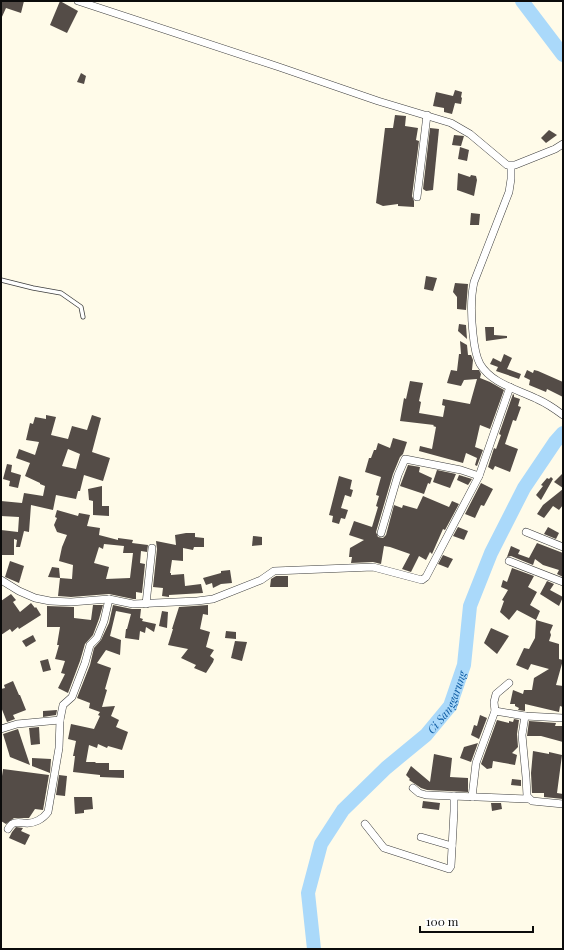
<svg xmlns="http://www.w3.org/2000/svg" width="564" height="950" font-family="'Playfair Display',serif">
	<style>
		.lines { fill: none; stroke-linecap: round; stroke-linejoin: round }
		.river { stroke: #aad9fa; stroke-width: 14 }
		.building { fill: #544c47; fill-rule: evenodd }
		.lane-casing { stroke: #3e3e3e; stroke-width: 5 }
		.street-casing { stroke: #3e3e3e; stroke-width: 8 }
		.lane { stroke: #fff; stroke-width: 3.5 }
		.street { stroke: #fff; stroke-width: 7 }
		.labels { text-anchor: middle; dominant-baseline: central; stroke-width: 4; stroke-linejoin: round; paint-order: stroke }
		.water-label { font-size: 11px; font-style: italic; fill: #0e5ca3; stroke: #fff }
	</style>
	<rect width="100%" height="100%" fill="#fffbe9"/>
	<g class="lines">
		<g class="river">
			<path d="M 522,1 L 563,55"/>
			<path id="s1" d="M 314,949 L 308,893 L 321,844 L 343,810 L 386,768 L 426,735 L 450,706 L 464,665 L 470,606 L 491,553 L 524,488 L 555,442 L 563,433"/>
		</g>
	</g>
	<g class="building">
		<path d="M 1,1 L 24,1 L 21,13 L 6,8 L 1,19 Z"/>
		<path d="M 60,1 L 78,11 L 67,33 L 50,25 Z"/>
		<path d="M 81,73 L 86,76 L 84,84 L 77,82 Z"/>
		<path d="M 455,90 L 462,92 L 461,97 L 462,98 L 461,104 L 455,103 L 452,114 L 444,112 L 444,108 L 433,106 L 436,92 L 453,96 Z"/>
		<path d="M 395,115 L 406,116 L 405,126 L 418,128 L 416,140 L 419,141 L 412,196 L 414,201 L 414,207 L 398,206 L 398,204 L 383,206 L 376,203 L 385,128 L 393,128 Z"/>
		<path d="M 430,128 L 439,129 L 433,190 L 426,191 L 423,189 Z"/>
		<path d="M 549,130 L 557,135 L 546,143 L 541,138 Z"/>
		<path d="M 454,135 L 464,136 L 461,146 L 452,145 Z"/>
		<path d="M 460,147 L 469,150 L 467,161 L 458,159 Z"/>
		<path d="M 458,173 L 470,177 L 471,175 L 476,176 L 477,180 L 474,196 L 457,190 Z"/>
		<path d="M 471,213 L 480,214 L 479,225 L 470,225 Z"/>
		<path d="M 426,276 L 437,278 L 433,291 L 424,289 Z"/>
		<path d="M 455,283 L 468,284 L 466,310 L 457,309 L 457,297 L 453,292 Z"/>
		<path d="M 459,324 L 466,325 L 467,339 L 458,331 Z"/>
		<path d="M 485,327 L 494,327 L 494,335 L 507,336 L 507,338 L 486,341 Z"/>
		<path d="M 460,341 L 467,345 L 468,355 L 471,355 L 473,360 L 472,370 L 479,370 L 481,374 L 480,378 L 490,382 L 504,390 L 490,429 L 480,425 L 475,447 L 483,450 L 477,466 L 475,465 L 477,458 L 466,453 L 463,463 L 419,451 L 420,446 L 432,449 L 436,427 L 433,426 L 434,425 L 400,421 L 404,398 L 406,399 L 410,381 L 423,383 L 419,401 L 421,402 L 419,413 L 443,417 L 445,406 L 442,405 L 443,399 L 470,404 L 477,379 L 464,380 L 461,386 L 447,383 L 451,370 L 457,371 L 459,354 L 461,354 Z"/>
		<path d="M 504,354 L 512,358 L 507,369 L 521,374 L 519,379 L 496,371 L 498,367 L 490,364 L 493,358 L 501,362 Z"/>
		<path d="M 527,370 L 533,373 L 534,370 L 538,371 L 563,382 L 563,397 L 547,389 L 546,392 L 529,385 L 530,380 L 524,377 Z"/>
		<path d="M 513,394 L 514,395 L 514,397 L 520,399 L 518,406 L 521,407 L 516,421 L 513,420 L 505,444 L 518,449 L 510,472 L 495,466 L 493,470 L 488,467 L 494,448 L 496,449 L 501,435 L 499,434 Z"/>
		<path d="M 46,415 L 56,417 L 51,435 L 68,439 L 72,426 L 87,430 L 92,415 L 101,418 L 92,452 L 110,458 L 103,481 L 84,475 L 80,491 L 78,491 L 76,499 L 56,495 L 53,510 L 31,505 L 29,532 L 24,531 L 20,547 L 16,547 L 17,540 L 14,539 L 14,555 L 2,555 L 1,530 L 18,532 L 19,517 L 1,516 L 1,501 L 22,503 L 24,493 L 43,496 L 45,486 L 40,484 L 40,483 L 25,476 L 30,463 L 16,458 L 19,449 L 35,455 L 39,442 L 26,440 L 30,423 L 33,424 L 35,417 L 46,419 ZM 68,449 L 80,454 L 76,469 L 62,466 Z"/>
		<path d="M 393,438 L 407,442 L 403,454 L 400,457 L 393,474 L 376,532 L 378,537 L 383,538 L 386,535 L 394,505 L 402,508 L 403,505 L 417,509 L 423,496 L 449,507 L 452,501 L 459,504 L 445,530 L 443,529 L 432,554 L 430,552 L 426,560 L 419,556 L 411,572 L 402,569 L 410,554 L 390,547 L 384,546 L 381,564 L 373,562 L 351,563 L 352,557 L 349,557 L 350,548 L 364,540 L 349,535 L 354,521 L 372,527 L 378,507 L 376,506 L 379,496 L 376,495 L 381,477 L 365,472 L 369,458 L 371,458 L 374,450 L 376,450 L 378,443 L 390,448 Z"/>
		<path d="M 7,464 L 12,465 L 11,472 L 21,475 L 18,488 L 9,486 L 10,481 L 3,479 Z"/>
		<path d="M 408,465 L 420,467 L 419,472 L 432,478 L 430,484 L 428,483 L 424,494 L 400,486 Z"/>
		<path d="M 437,470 L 456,474 L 450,488 L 433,482 Z"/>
		<path d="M 563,473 L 563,488 L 554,482 Z"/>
		<path d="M 459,475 L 472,479 L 468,485 L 457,480 Z"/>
		<path d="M 339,476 L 352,480 L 350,489 L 353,490 L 351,497 L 345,495 L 341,508 L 348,510 L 345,519 L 341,518 L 339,524 L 332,522 L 333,516 L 329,515 Z"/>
		<path d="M 551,477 L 553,479 L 541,500 L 536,495 L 543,486 L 541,485 L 547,478 L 549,479 Z"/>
		<path d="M 481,483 L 493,489 L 484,506 L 481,505 L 475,518 L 465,514 Z"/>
		<path d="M 102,486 L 102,506 L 109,506 L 109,516 L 93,515 L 93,501 L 89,500 L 88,489 Z"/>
		<path d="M 563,489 L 563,505 L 559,510 L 553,506 L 544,518 L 537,514 L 543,505 Z"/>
		<path d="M 57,510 L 78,516 L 79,513 L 90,515 L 87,526 L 100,528 L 99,535 L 118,540 L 118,538 L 133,540 L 132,543 L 148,545 L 147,552 L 141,551 L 140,563 L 145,564 L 142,593 L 136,592 L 136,599 L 133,599 L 109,594 L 71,597 L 58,596 L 60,578 L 72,579 L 73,565 L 59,561 L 62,547 L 67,535 L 57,532 L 54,525 L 57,518 L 55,517 ZM 104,544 L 124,546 L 123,553 L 133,553 L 130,578 L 106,579 L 109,567 L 94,563 L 99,547 L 103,549 Z"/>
		<path d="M 458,527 L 468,531 L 464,540 L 453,536 Z"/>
		<path d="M 548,527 L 559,533 L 556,539 L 544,534 Z"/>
		<path d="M 186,533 L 195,533 L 195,537 L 204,538 L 204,547 L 194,547 L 193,550 L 183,548 L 183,561 L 172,560 L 170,573 L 171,573 L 171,575 L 184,574 L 185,586 L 201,584 L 203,593 L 169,595 L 169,597 L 162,596 L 163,588 L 153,587 L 157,549 L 156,541 L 176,545 L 175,535 Z"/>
		<path d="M 253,536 L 262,537 L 262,545 L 252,546 Z"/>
		<path d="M 537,543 L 563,553 L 563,577 L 557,574 L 559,570 L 543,565 L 535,559 L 533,565 L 511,556 L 507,557 L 511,546 L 520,550 L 518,554 L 529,558 Z"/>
		<path d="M 443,555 L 453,559 L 448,568 L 438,564 Z"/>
		<path d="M 10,561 L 24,566 L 19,583 L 5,577 Z"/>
		<path d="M 52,567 L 59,568 L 60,578 L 48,577 Z"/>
		<path d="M 512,568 L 534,576 L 528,587 L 537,592 L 530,605 L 540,611 L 536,620 L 517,610 L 509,620 L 500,612 L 504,601 L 502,600 L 508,590 L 501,587 L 503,580 L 507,582 Z"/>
		<path d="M 230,570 L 232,583 L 221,584 L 213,588 L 212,583 L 206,585 L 203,578 L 221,573 L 221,571 Z"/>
		<path d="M 276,576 L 288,576 L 288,587 L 270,587 L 271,579 Z"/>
		<path d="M 547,581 L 554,584 L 550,590 L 563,597 L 559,606 L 540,594 Z"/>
		<path d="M 11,594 L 16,600 L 13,602 L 20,612 L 31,603 L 35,608 L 36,607 L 41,615 L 19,629 L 18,627 L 12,632 L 10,629 L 1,635 L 1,601 Z"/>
		<path d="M 93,605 L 103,605 L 99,619 L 93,635 L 85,644 L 80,661 L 68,693 L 58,688 L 65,674 L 61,673 L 65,661 L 55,659 L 59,645 L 57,645 L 60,627 L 47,627 L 47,606 L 74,607 L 74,618 L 91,620 Z"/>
		<path d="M 113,605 L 132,609 L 141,609 L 140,618 L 143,619 L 142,621 L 156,624 L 154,632 L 146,627 L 145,633 L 140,631 L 139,640 L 125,638 L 126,629 L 127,629 L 131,614 L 116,611 L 110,636 L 121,640 L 120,655 L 106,650 L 97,663 L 111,668 L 105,689 L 107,690 L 102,707 L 115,706 L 111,716 L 119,720 L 116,727 L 128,732 L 122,750 L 108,746 L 107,748 L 98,744 L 97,748 L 89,745 L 86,762 L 96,762 L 95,763 L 109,763 L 109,770 L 124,770 L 124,778 L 100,777 L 100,775 L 73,772 L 75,756 L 73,756 L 76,741 L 68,739 L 71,724 L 94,729 L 100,716 L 98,715 L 100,712 L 89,708 L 90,703 L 77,698 L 90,665 L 94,648 L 101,640 L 109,623 Z"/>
		<path d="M 208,605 L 208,615 L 203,614 L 200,629 L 210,632 L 206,647 L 214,650 L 210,656 L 214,659 L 213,662 L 206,673 L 194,668 L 196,665 L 181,658 L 188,649 L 168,645 L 173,629 L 172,629 L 179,607 Z"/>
		<path d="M 162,611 L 168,612 L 167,628 L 159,626 Z"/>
		<path d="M 536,620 L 553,625 L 550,632 L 551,635 L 549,641 L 559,644 L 559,659 L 563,660 L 556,685 L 563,686 L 563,707 L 560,706 L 559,712 L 525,704 L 525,711 L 518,710 L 519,708 L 515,706 L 515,704 L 510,704 L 513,690 L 523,694 L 524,690 L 532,690 L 534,678 L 549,669 L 531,664 L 528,670 L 516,665 L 524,648 L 529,649 L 535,638 Z"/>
		<path d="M 491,628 L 509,636 L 497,654 L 484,643 Z"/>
		<path d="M 226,631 L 236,632 L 236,639 L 225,638 Z"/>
		<path d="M 33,635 L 36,641 L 26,647 L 22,641 Z"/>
		<path d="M 235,641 L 247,642 L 242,661 L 231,658 Z"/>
		<path d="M 48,659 L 51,670 L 43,672 L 40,661 Z"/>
		<path d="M 13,681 L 19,695 L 20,695 L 26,710 L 13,715 L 15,719 L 7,722 L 1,707 L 1,689 L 5,688 L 4,685 Z"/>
		<path d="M 57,710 L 56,715 L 43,717 L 43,711 Z"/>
		<path d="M 480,715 L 487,718 L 479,739 L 471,735 L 474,725 L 477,726 Z"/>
		<path d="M 514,719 L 519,720 L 517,734 L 518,747 L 512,753 L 517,755 L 515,765 L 493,761 L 492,768 L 487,769 L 481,764 L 497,720 L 509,723 L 509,721 L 513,722 Z"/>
		<path d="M 529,721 L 556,723 L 555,726 L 563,726 L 563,742 L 541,736 L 527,736 Z"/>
		<path d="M 39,727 L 40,744 L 31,745 L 29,728 Z"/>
		<path d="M 18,729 L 30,765 L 10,757 L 3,734 Z"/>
		<path d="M 478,743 L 471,762 L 460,758 L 464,747 Z"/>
		<path d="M 533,751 L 549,754 L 549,752 L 562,755 L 557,793 L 563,794 L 563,799 L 544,797 L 544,793 L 532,793 L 531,773 Z"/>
		<path d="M 434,754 L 452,758 L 450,777 L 468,778 L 468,792 L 427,790 L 421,788 L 409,780 L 410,779 L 406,775 L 411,766 L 430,782 Z"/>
		<path d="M 32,758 L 51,759 L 50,773 L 32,766 Z"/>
		<path d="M 3,769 L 49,775 L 43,810 L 35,809 L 29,818 L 14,818 L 6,824 L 1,821 L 1,783 Z"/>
		<path d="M 59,775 L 67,776 L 65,796 L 56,795 Z"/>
		<path d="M 512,779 L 521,780 L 521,786 L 511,785 Z"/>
		<path d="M 74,797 L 92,797 L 93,809 L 84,810 L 84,813 L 75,814 Z"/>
		<path d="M 423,801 L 440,803 L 439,810 L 422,808 Z"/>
		<path d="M 491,803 L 501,803 L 502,809 L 492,811 Z"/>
		<path d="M 16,827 L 23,828 L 21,831 L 30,835 L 25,845 L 9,838 L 12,832 Z"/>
	</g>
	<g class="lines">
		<defs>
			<path id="lane" d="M 1,280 L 33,288 L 61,293 L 81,307 L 83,317"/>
			<g id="street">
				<path d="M 78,1 L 279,67 L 378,101 L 451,123 L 470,134 L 507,165 L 515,165 L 555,149 L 563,144"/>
				<path d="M 511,166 L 511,179 L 509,192 L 474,282 C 470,300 471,316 473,334 C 474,344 475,355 480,364 C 492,384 517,389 537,399 C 546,403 555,409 563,415"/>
				<path d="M 417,197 L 427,115"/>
				<path d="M 526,532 L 563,547"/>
				<path d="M 381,533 L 398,475 L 405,459 L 461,470 L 479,476"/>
				<path d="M 509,561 L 563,582"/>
				<path d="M 1,580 L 19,591 L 35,598 L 50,601 L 71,602 L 109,599 L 133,604 L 197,601 L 213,599 L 261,580 L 274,571 L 373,567 L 422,580 L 426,577 L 479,476 L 510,387"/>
				<path d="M 146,604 L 152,548"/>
				<path d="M 495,711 L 525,716 L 563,718"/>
				<path d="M 525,716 L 522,735 L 526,777 L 527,796 L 532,801 L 563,804"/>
				<path d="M 1,729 L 17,724 L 60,720"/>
				<path d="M 413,788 L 419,793 L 426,795 L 528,799"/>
				<path d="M 472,797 L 476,763 L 495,711 L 494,702 L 496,694 L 509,683"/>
				<path d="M 365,824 L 384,848 L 449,869 L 451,866 L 454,811 L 454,796"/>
				<path d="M 8,829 C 9,827 11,825 12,824 C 16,821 21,823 25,823 C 34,824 43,819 48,812 L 59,748 L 60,720 L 63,705 L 72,697 L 85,663 L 90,645 L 97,638 L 104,621 L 109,599"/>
				<path d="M 421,837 L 452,846"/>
			</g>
		</defs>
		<use href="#lane" class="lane-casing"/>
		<use href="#street" class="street-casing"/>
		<use href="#lane" class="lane"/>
		<use href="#street" class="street"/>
	</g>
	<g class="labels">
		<g class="water-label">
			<text stroke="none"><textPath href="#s1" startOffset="299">Ci Sanggarung</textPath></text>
		</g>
	</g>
	<rect width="564" height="950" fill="none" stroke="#0b0b0b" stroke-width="4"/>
	<path d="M420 926v6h113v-6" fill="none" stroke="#0b0b0b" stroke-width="2"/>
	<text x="426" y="926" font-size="12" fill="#0b0b0b" stroke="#ffffff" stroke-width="3" paint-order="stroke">100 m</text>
</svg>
